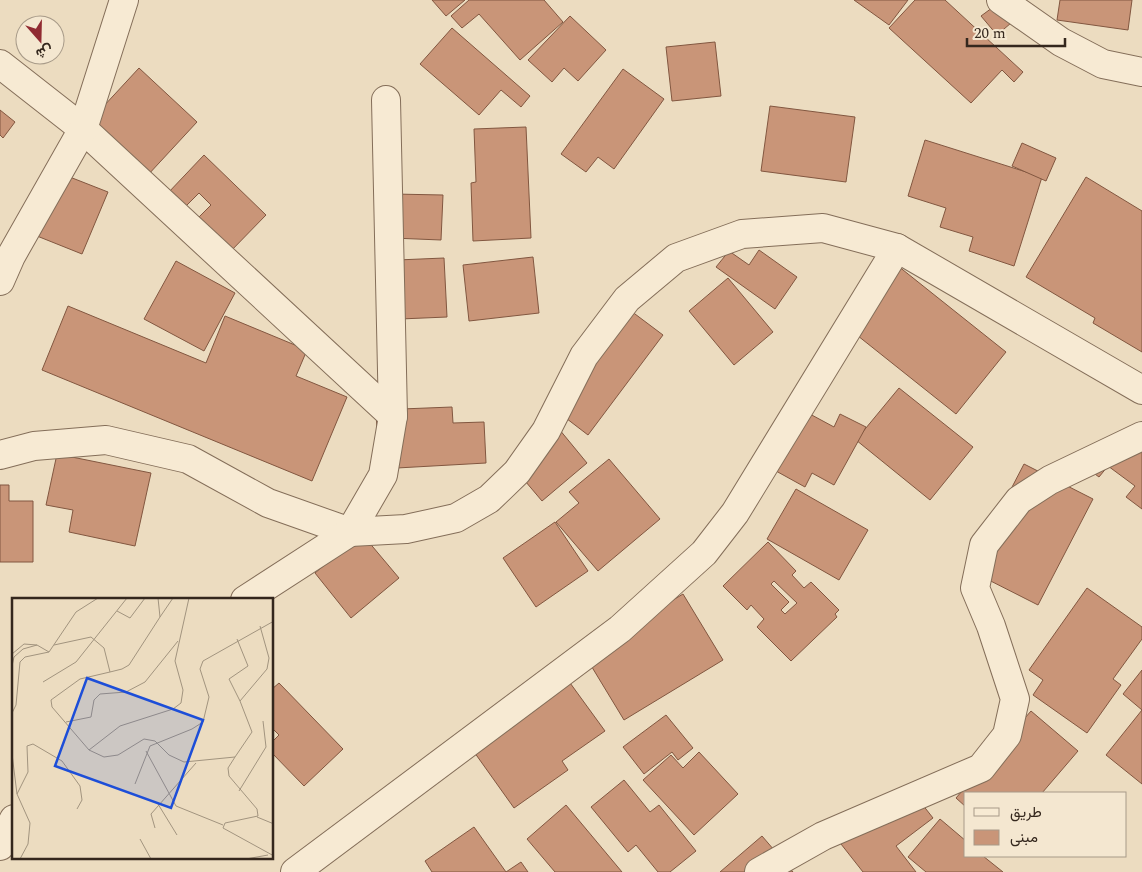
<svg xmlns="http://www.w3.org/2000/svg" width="1142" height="872" font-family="Spectral,Vazirmatn,serif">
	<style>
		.building { fill: #c99578; stroke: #825740; fill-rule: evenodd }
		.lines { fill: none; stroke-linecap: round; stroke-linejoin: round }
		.street-casing { stroke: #846e59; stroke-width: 30 }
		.street { stroke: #f7ead3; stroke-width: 28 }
		.inset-road { fill: none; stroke: #a2947f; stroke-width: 1 }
		.view { fill: #1d4ed8; fill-opacity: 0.15; stroke: #1d4ed8; stroke-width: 2.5 }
		.inset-edge { fill: none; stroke: #34271d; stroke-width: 2.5 }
	</style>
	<rect width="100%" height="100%" fill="#ecdcc0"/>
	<g class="building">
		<path d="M 432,0 L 465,0 L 446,16 Z"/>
		<path d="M 469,0 L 544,0 L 563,22 L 520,60 L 479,14 L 462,28 L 451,16 Z"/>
		<path d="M 854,0 L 908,0 L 889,25 Z"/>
		<path d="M 915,0 L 945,0 L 1023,72 L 1014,82 L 1002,70 L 971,103 L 889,28 Z"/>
		<path d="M 1060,0 L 1132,0 L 1128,30 L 1057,20 Z"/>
		<path d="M 996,5 L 1011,23 L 997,35 L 981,16 Z"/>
		<path d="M 570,16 L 606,50 L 578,81 L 564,68 L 552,82 L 528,60 Z"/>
		<path d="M 452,28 L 530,96 L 521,107 L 501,90 L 479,115 L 420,64 Z"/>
		<path d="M 715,42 L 721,96 L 672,101 L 666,47 Z"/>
		<path d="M 139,68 L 197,122 L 147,176 L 89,122 Z"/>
		<path d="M 623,69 L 664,99 L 614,169 L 598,157 L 586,172 L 561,154 Z"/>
		<path d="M 770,106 L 855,117 L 846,182 L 761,171 Z"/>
		<path d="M 0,110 L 15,122 L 3,138 L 0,135 Z"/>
		<path d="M 526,127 L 531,238 L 473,241 L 471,183 L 476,182 L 474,129 Z"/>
		<path d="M 925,140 L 1042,177 L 1014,266 L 969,251 L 973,237 L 940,227 L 946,208 L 908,196 Z"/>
		<path d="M 1022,143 L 1056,158 L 1046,181 L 1012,166 Z"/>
		<path d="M 204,155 L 266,215 L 227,255 L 194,222 L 211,205 L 199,193 L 183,209 L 167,194 Z"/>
		<path d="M 57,172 L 108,192 L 82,254 L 32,234 Z"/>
		<path d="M 1086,177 L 1142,211 L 1142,352 L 1093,323 L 1095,318 L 1026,277 Z"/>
		<path d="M 393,194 L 443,195 L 441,240 L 392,238 Z"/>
		<path d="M 759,250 L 797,277 L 775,309 L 716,267 L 729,251 L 749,265 Z"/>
		<path d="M 533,257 L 539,313 L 469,321 L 463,265 Z"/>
		<path d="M 444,258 L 447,317 L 400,319 L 397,260 Z"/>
		<path d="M 176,261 L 235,293 L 204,351 L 144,319 Z"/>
		<path d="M 893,262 L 1006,352 L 956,414 L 843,324 Z"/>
		<path d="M 728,278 L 773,332 L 734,365 L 689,311 Z"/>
		<path d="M 619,302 L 663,335 L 588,435 L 545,402 Z"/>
		<path d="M 68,306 L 206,363 L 225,316 L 307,350 L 296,376 L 347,397 L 312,481 L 42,370 Z"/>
		<path d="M 899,388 L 973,447 L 930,500 L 856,440 Z"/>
		<path d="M 452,407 L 453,423 L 484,422 L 486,463 L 379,469 L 376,410 Z"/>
		<path d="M 808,413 L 834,427 L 840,414 L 866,427 L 834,485 L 812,473 L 805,487 L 776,471 Z"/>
		<path d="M 559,429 L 587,463 L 542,501 L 520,475 Z"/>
		<path d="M 1142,451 L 1142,509 L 1126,497 L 1135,486 L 1108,466 L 1099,477 L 1080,463 Z"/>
		<path d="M 57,454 L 151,473 L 135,546 L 69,532 L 73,510 L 46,505 Z"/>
		<path d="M 609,459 L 660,519 L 598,571 L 556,522 L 579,503 L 569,492 Z"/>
		<path d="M 1024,464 L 1093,499 L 1038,605 L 969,570 Z"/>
		<path d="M 0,485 L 9,485 L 9,501 L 33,501 L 33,562 L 0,562 Z"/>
		<path d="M 796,489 L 868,530 L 839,580 L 767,539 Z"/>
		<path d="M 555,522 L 588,571 L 536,607 L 503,558 Z"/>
		<path d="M 362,534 L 399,578 L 351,618 L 315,573 Z"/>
		<path d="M 768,542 L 796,571 L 792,575 L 804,588 L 811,582 L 839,610 L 835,614 L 837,617 L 791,661 L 757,627 L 764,619 L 751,605 L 747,610 L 723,586 ZM 774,581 L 797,603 L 785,614 L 781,610 L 789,602 L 771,584 Z"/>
		<path d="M 1087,588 L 1142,627 L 1142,639 L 1113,679 L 1121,685 L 1087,733 L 1033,695 L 1043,680 L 1029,670 Z"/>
		<path d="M 683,594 L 723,660 L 624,720 L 584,654 Z"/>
		<path d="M 1142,670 L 1142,710 L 1123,694 Z"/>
		<path d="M 565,676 L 605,731 L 562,761 L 568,770 L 514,808 L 467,742 Z"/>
		<path d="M 279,683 L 343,749 L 304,786 L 272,753 L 272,742 L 279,735 L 272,728 L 272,689 Z"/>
		<path d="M 1142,710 L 1142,784 L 1106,755 Z"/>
		<path d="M 1031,711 L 1078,751 L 1042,793 L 966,793 L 966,807 L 956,798 Z"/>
		<path d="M 666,715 L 693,748 L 678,760 L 672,752 L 644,774 L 623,747 Z"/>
		<path d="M 699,752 L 738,794 L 694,835 L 643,780 L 671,755 L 683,768 Z"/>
		<path d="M 624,780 L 650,812 L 659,805 L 696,851 L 670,872 L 658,872 L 636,845 L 628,852 L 591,807 Z"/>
		<path d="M 911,790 L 933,818 L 896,846 L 916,872 L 863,872 L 841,844 Z"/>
		<path d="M 566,805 L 622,872 L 555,872 L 527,839 Z"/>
		<path d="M 940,819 L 966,841 L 966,856 L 983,856 L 1003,872 L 926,872 L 908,857 Z"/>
		<path d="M 474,827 L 506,872 L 432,872 L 425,861 Z"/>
		<path d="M 762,836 L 793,872 L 720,872 Z"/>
		<path d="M 521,862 L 528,872 L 506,872 Z"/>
	</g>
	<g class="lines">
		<defs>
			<g id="street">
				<path d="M 1001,0 L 1061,42 L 1103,64 L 1142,72"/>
				<path d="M 0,64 L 83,129 L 393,416"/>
				<path d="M 0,281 L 11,256 L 83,129 L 124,0"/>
				<path d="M 0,455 L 34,446 L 106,440 L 188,459 L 268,503 L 350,532 L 406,529 L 456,518 L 489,499 L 517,472 L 546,431 L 584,356 L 627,299 L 676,258 L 742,234 L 823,228 L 897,248 L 1142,390"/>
				<path d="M 245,600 L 350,532 L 383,475 L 393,416 L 386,100"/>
				<path d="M 0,846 L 14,819"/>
				<path d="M 295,872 L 620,629 L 704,553 L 735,513 L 897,248"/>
				<path d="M 759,872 L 823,836 L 981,768 L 1007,735 L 1015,699 L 991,626 L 975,588 L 984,545 L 1019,500 L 1050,480 L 1142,436"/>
			</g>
		</defs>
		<use href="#street" class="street-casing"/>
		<use href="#street" class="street"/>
	</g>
	<g transform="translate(12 598)">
		<rect width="261" height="261" fill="#ecdcc0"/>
		<path class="inset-road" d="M 105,13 L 118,20 L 133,0M 148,19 L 161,0M 225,41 L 236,68 L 217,81 L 228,103 L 255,71 L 257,60 L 248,28M 42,47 L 79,39 L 92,50 L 98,74 L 110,71 L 117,67 L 148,19 L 146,0M 0,56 L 12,46 L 25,47M 0,68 L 2,59 L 11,51 L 25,47 L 37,54M 98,74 L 68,81 L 39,102 L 40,109 L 77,152 L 92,159 L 106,157 L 132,141 L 143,143 L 157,157 L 172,164 L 223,159 L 240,134 L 228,103M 31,84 L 64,64 L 115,0M 0,115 L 4,107 L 8,64 L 13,59 L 37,54 L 64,14 L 86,0M 54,124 L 79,119 L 82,102 L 88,96 L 114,94 L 133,84 L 166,43M 77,152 L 108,128 L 161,111 L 169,105 L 171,92 L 163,63 L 177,0M 134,153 L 164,208 L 211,227M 0,156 L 5,196 L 18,225 L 16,246 L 8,261M 223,159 L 216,170 L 217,178 L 245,211 L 246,218 L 213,225 L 211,230 L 262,258M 123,186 L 138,148 L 180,131 L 191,124 L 197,99 L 188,71 L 191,63 L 262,23M 227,193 L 254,149 L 251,123M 5,196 L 16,174 L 15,148 L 21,146 L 50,163 L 68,188 L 70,202 L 65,211M 146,206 L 165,237M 245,219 L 262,226M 143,230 L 139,216 L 184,165M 128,241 L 139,261M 234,261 L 256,257"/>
		<path class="view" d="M 75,80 L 191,122 L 159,210 L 43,168 Z"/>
		<rect width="261" height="261" class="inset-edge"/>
	</g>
	<rect x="964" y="792" width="162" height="65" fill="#f4e7d0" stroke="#a79a88"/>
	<rect x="974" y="808" width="25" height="8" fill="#f7ead3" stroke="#a79a88"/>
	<text x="1010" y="817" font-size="15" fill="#34271d">طريق</text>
	<rect x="974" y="830" width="25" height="15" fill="#c99578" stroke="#a79a88"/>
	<text x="1010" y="842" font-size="15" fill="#34271d">مبنى</text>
	<g transform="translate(40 40) rotate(160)"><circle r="24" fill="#f4e7d0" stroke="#a79a88"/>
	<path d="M0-4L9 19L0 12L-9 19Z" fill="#912b32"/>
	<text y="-8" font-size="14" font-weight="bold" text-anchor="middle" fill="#34271d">ش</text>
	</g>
	<path d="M967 38v8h98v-8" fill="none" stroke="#34271d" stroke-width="2.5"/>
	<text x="974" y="38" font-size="15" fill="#34271d" stroke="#f4e7d0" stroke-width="4" paint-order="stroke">20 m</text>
</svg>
